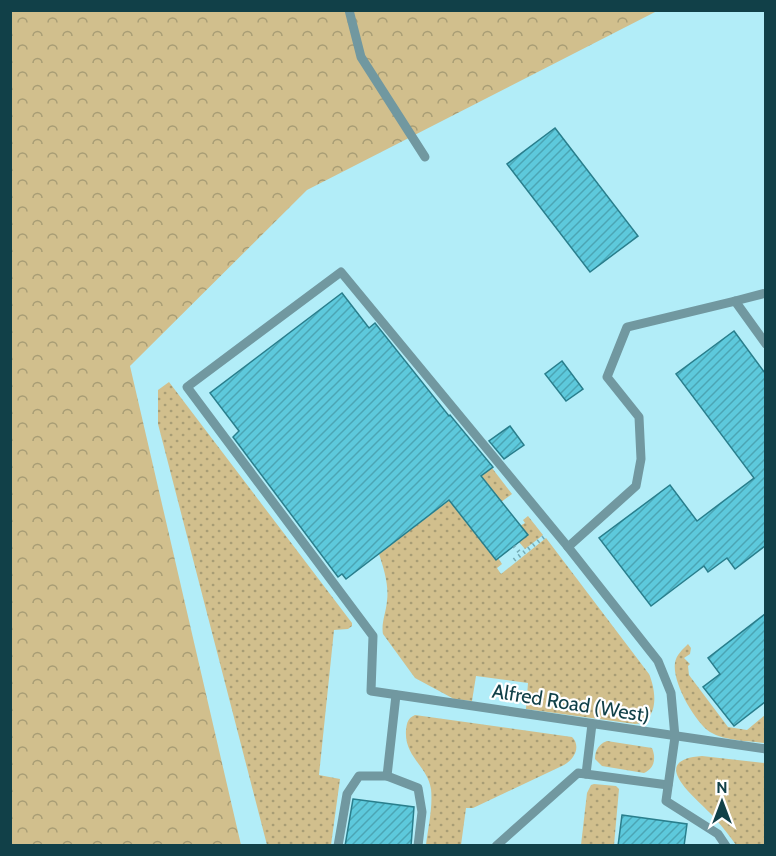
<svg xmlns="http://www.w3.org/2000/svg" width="776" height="856" font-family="Cabin,sans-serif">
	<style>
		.grass { fill: url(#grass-dots) }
		.forest { fill: url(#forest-crowns) }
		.building { fill: url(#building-hatch); stroke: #297e8c; stroke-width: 1.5 }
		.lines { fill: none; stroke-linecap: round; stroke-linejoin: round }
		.path { stroke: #75acb6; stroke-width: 4; stroke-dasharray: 1.5 4.5; stroke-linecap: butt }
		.service { stroke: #7198a0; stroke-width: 9 }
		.labels { text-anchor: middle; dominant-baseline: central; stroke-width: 4.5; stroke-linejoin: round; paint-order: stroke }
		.street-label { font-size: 20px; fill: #114048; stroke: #fff }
	</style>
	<defs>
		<pattern id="grass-dots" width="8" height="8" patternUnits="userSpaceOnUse" patternTransform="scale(1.5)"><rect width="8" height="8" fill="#d1bf8d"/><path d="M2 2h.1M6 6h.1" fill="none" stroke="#a89d75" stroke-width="1.8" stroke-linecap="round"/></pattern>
		<pattern id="forest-crowns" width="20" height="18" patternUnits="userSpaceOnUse" patternTransform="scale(1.5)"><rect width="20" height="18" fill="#d1bf8d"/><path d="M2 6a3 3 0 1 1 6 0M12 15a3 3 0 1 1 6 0" fill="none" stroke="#a89d75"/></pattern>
		<pattern id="building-hatch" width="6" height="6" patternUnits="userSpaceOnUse" patternTransform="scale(1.5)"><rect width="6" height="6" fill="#5dc9dc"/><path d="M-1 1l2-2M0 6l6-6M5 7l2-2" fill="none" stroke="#4ba5b4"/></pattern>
	</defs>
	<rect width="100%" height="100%" fill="#b2edf8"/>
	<g class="grass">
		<path d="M 169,382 L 352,623 L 352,626 L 348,629 L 334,630 L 319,775 L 340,779 L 331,845 L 267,845 L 158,424 L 158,390 Z"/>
		<path d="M 492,468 L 512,494 L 501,502 L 496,559 L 498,558 L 502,564 L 497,568 L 501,574 L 546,538 L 649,674 C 656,690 660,721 635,724 L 526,709 L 528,683 L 476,676 L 472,701 L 454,699 L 415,678 L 383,634 C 381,623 386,613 387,601 C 389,585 384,569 379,554 Z"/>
		<path d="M 528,516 L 543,535 L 525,549 L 519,542 L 520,526 L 525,523 L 523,520 Z"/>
		<path d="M 688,644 L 691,648 L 690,654 L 684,658 L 690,664 L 688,666 L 689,675 L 728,727 L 747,730 L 765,715 L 765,743 C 749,741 725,741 710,732 C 695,722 672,682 675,663 C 676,655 683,649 688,644 Z"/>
		<path d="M 415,715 L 572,737 C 581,746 575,759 564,765 L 473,808 L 466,808 L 461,845 L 426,845 C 428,828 433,807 431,789 C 427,765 404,757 406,730 C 407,722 408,718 415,715 Z"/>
		<path d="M 607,741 L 652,748 C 656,758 655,768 644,773 L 602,766 L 595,759 C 595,750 599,744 607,741 Z"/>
		<path d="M 702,756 L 765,763 L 765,845 L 736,845 C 729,835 721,825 712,815 C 696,798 646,760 702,756 Z"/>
		<path d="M 594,784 L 616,786 L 619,789 L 614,845 L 581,845 L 587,793 L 591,785 Z"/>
	</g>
	<path class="forest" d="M 10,11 L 657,11 L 307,190 L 130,366 L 241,845 L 11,845 Z"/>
	<g class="building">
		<path d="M 555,128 L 638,236 L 590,272 L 507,164 Z"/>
		<path d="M 342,293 L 369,328 L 375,323 L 449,416 L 450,415 L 493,467 L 481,476 L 528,535 L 496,560 L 449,500 L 346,579 L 342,574 L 338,577 L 233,437 L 239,431 L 210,393 Z"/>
		<path d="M 734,331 L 765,373 L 765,546 L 735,569 L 727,558 L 708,572 L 704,566 L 651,606 L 599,538 L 670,485 L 697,521 L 754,478 L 676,374 Z"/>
		<path d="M 562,361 L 583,389 L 566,401 L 545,374 Z"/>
		<path d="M 510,426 L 524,445 L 504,459 L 489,441 Z"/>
		<path d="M 765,614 L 765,702 L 734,726 L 703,687 L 720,674 L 708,658 Z"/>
		<path d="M 353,799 L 414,807 L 411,846 L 345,846 Z"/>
		<path d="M 622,815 L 687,824 L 684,846 L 618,846 Z"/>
	</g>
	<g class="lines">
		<g class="path">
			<path d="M 514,546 L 521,554"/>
			<path d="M 514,560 L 544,537"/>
		</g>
		<g class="service">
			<path d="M 349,10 L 361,57 L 425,157"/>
			<path d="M 766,293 L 735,301 L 766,344"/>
			<path d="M 568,547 L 341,272 L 187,387 L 373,636 L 371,691 L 766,749"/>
			<path d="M 586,774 L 592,724"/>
			<path d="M 387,776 L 396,695"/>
			<path d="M 338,846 L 347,794 L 359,776 L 387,776 L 418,788 L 422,812 L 418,846"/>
			<path d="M 496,846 L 578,773 L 668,785"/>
			<path d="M 726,846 L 718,834 L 666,801 L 675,737 L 671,693 L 658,661 L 568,547 L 636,486 L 641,459 L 639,417 L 607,377 L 627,327 L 735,301"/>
		</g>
	</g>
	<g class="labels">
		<g class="street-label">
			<text transform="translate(571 703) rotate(9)">Alfred Road (West)</text>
		</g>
	</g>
	<rect width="776" height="856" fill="none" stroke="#114048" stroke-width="24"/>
	<g transform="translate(722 802)" stroke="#ffffff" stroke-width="4.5" paint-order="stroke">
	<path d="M0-4.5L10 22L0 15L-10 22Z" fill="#114048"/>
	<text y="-9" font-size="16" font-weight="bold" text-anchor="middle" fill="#114048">N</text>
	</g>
</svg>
